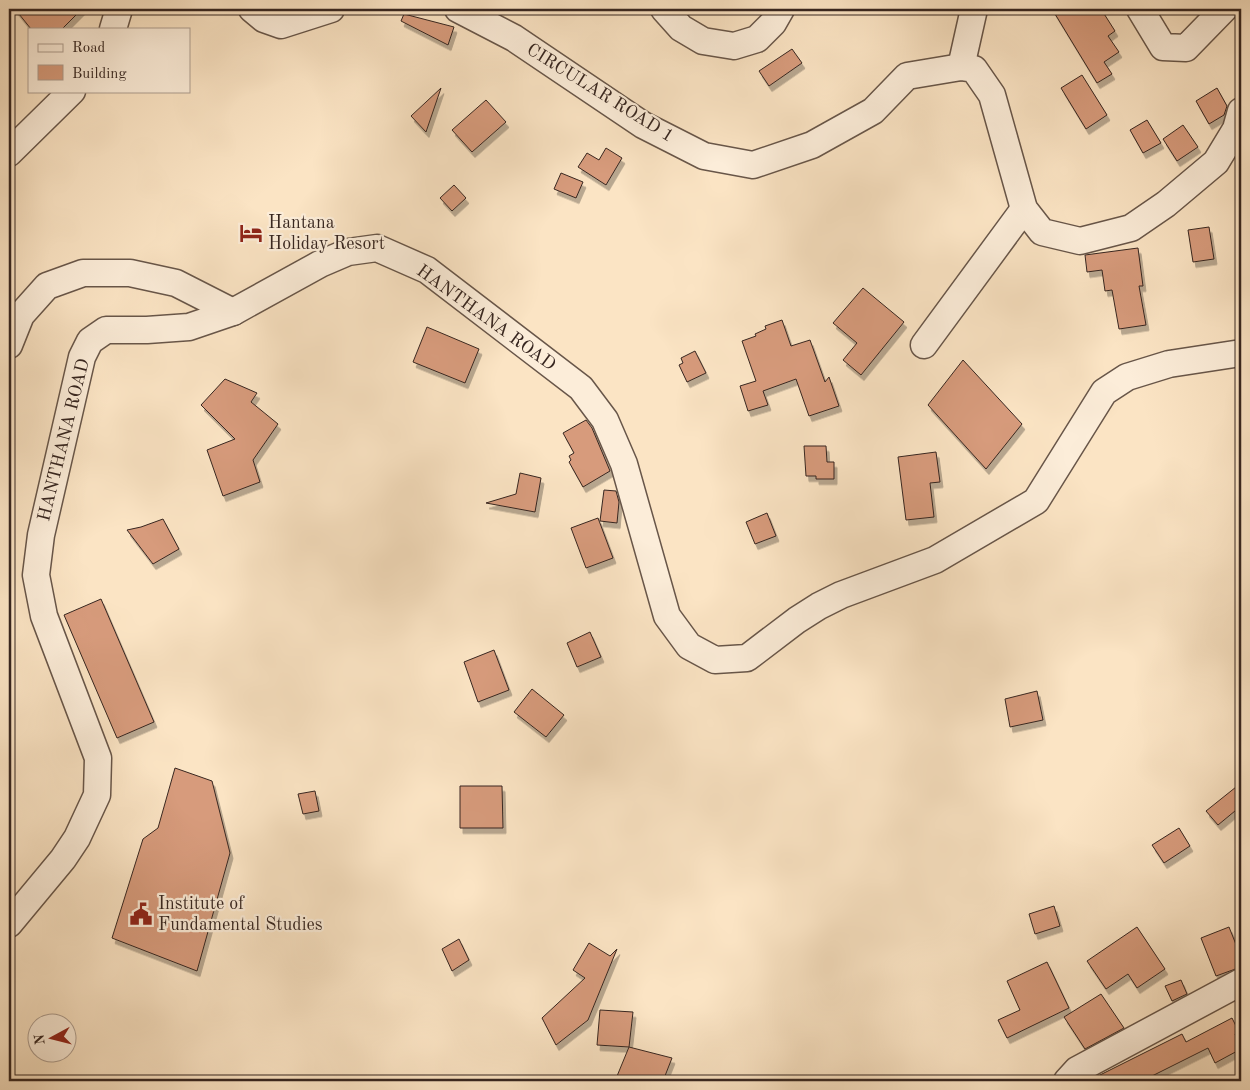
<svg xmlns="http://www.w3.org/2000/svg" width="1250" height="1090" font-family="'Old Standard TT',serif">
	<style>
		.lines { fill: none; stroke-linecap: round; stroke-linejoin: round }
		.stream { stroke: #75817b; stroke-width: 6 }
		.building { fill: #d79b7b; stroke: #372620; filter: url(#shadow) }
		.minor-casing { stroke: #685649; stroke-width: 29 }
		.minor { stroke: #fcedd9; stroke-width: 26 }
		.labels { text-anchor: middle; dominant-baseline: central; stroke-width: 4.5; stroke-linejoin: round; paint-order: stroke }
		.street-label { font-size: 18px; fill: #372620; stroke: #fcedd9 }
		.poi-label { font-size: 18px; fill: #372620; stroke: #fcedd9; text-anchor: start }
	</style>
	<defs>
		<filter id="shadow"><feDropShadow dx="3" dy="5.5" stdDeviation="0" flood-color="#0004"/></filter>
	</defs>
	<rect width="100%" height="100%" fill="#fbe4c4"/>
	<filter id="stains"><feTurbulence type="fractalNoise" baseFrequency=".004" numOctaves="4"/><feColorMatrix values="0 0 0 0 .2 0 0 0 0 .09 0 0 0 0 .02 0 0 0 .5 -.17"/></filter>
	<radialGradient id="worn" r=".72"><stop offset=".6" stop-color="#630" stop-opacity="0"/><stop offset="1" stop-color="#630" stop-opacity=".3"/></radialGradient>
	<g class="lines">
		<path class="stream" d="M 1231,1081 L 1241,1075"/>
	</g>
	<g class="building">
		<path d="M 15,9 L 82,9 L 62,29 L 31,29 Z"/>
		<path d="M 1052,9 L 1101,9 L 1115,31 L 1108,36 L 1119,52 L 1104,62 L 1112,74 L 1097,83 Z"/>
		<path d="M 404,14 L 454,27 L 448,45 L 401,21 Z"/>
		<path d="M 792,49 L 802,63 L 769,86 L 759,71 Z"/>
		<path d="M 1082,75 L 1107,115 L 1086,129 L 1061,88 Z"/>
		<path d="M 441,88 L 426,132 L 411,116 Z"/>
		<path d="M 1217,88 L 1227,106 L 1224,115 L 1209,124 L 1196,101 Z"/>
		<path d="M 486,100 L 506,122 L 472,152 L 452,130 Z"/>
		<path d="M 1147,120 L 1161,143 L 1143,153 L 1130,130 Z"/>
		<path d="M 1183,125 L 1198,147 L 1177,161 L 1163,139 Z"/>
		<path d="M 606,148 L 622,158 L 606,185 L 578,167 L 587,153 L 599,160 Z"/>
		<path d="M 561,173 L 583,182 L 576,198 L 554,189 Z"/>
		<path d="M 454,185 L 466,198 L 452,211 L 440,198 Z"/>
		<path d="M 1209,227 L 1214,259 L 1193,262 L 1188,230 Z"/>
		<path d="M 1138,248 L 1143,286 L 1139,286 L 1146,325 L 1119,329 L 1112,290 L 1105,291 L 1102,270 L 1087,272 L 1085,255 Z"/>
		<path d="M 863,288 L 904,322 L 861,375 L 843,360 L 857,343 L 833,323 Z"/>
		<path d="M 782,320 L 791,346 L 810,340 L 825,382 L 829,377 L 839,406 L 809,416 L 796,379 L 763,391 L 768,405 L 748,411 L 740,386 L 756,381 L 742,341 L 756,336 L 755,334 L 766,329 L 765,326 Z"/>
		<path d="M 427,327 L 479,349 L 465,383 L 413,362 Z"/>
		<path d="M 695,351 L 706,373 L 687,382 L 679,365 L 683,363 L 681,358 Z"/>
		<path d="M 963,360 L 1022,424 L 986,469 L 928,405 Z"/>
		<path d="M 225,379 L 257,393 L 251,402 L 278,424 L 253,460 L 260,482 L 223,496 L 207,450 L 235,439 L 201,405 Z"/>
		<path d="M 586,420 L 592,428 L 610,471 L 583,487 L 569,462 L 571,460 L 569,456 L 574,453 L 563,433 Z"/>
		<path d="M 804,446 L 826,446 L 827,462 L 834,462 L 834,479 L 816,479 L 816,476 L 806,476 Z"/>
		<path d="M 936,452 L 940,482 L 930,483 L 934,517 L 906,520 L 898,457 Z"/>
		<path d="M 520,473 L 541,478 L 535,512 L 486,503 L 516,494 Z"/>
		<path d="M 604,490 L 616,491 L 619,502 L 617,523 L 600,521 Z"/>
		<path d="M 767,513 L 776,536 L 755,544 L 746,522 Z"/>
		<path d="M 598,518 L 613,558 L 586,568 L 571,528 Z"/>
		<path d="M 163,519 L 179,549 L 153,564 L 127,530 L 141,527 Z"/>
		<path d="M 101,599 L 154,722 L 117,738 L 64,615 Z"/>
		<path d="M 590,632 L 601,657 L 577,667 L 567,643 Z"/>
		<path d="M 494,650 L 509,690 L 478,702 L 464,662 Z"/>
		<path d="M 532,689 L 564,715 L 546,737 L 514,712 Z"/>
		<path d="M 1037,691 L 1043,720 L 1010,727 L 1005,699 Z"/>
		<path d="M 175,768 L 212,781 L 230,853 L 197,971 L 112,938 L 143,839 L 158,828 Z"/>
		<path d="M 1241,783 L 1241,806 L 1218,825 L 1206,811 Z"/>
		<path d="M 460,786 L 502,786 L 503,828 L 460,828 Z"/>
		<path d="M 315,791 L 319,811 L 303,814 L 298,794 Z"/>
		<path d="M 1179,828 L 1190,846 L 1164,863 L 1152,845 Z"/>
		<path d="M 1054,906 L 1060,926 L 1035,934 L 1029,914 Z"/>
		<path d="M 1137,927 L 1165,969 L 1137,988 L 1128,974 L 1106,989 L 1087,961 Z"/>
		<path d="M 1229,927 L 1241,957 L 1241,967 L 1216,976 L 1201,938 Z"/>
		<path d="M 459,939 L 469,960 L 452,971 L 442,949 Z"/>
		<path d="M 589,943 L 610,956 L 617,949 L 588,1020 L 556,1045 L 542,1018 L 585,978 L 573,970 Z"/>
		<path d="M 1047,962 L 1069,1008 L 1007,1038 L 998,1020 L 1020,1010 L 1007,981 Z"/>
		<path d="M 1181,980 L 1187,994 L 1172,1001 L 1165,986 Z"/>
		<path d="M 1101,994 L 1124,1028 L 1085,1049 L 1064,1017 Z"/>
		<path d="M 600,1010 L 633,1012 L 629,1047 L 597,1045 Z"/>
		<path d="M 1232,1018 L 1239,1032 L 1235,1034 L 1241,1046 L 1241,1049 L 1215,1063 L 1208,1048 L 1142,1081 L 1088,1081 L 1182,1034 L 1186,1042 Z"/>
		<path d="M 629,1047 L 672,1058 L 663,1081 L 615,1081 Z"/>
	</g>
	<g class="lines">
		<defs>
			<g id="minor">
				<path d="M 252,9 L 264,19 L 281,25 L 331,9"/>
				<path d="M 458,9 L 514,38 L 643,125 L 704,156 L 753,165 L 812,145 L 873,111 L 907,76 L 961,67 L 974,69 L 992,95 L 1024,209 L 1042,232 L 1080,241 L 1131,228 L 1166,204 L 1216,162 L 1236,129 L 1241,111"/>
				<path d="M 664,9 L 681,28 L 703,41 L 734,46 L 757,39 L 773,23 L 781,9"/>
				<path d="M 1140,9 L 1163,47 L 1186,48 L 1224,9"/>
				<path d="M 113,29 L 119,9"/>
				<path d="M 961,67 L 974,9"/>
				<path d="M 9,153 L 72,91"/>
				<path d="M 9,345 L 21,315 L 47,286 L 83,273 L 130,273 L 176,283 L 233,312"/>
				<path d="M 924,345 L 1024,209"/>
				<path d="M 9,924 L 63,859 L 77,838 L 97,795 L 98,758 L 44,616 L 36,575 L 41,535 L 82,357 L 90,341 L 106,330 L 147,330 L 189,327 L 233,312 L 320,264 L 348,252 L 377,248 L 427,270 L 581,388 L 605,420 L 624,464 L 667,616 L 689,646 L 715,660 L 747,658 L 797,620 L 819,606 L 841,595 L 935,560 L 1036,501 L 1104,392 L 1127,377 L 1169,364 L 1241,353"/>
				<path d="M 1067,1081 L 1077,1070 L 1241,982"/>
			</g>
		</defs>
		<use href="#minor" class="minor-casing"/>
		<use href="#minor" class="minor"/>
	</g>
	<defs>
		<symbol id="hotel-bare" viewBox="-9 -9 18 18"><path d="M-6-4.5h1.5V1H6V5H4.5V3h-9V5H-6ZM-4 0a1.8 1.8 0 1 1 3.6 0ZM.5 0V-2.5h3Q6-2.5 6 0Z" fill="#8f2418" stroke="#fcedd9" stroke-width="2.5" paint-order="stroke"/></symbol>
		<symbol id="civic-bare" viewBox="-9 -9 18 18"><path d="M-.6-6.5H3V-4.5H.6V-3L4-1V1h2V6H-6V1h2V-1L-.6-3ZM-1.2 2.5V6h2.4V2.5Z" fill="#8f2418" stroke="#fcedd9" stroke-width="2.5" paint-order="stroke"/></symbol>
	</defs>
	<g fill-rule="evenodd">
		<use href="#hotel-bare" x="235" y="217" width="32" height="32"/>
		<use href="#civic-bare" x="125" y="898" width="32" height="32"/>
	</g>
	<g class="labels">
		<g class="street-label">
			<text transform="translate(600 93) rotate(32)">CIRCULAR ROAD 1</text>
			<text transform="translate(486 318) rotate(36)">HANTHANA ROAD</text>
			<text transform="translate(64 440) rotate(-76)">HANTHANA ROAD</text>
		</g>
		<g class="poi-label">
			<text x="268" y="223">Hantana<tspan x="268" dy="21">Holiday Resort</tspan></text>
			<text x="158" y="904">Institute of<tspan x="158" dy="21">Fundamental Studies</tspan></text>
		</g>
	</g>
	<rect width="1250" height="1090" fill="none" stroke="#fbe4c4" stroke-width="30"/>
	<rect x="10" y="10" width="1230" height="1070" fill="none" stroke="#372620" stroke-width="2.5"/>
	<rect x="15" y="15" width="1220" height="1060" fill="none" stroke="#372620"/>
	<rect x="28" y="28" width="162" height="65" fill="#fcedd9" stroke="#ad9d8f"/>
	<rect x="38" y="44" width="25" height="8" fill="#fcedd9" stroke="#ad9d8f"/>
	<text x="72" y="52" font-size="15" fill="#372620">Road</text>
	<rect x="38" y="65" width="25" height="15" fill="#d79b7b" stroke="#ad9d8f"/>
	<text x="72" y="78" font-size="15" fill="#372620">Building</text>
	<g transform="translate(52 1038) rotate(263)"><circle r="24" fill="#fcedd9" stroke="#ad9d8f"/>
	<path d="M0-4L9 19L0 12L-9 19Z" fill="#8f2418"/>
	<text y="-8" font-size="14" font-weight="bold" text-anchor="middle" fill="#372620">N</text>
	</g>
	<rect width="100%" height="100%" filter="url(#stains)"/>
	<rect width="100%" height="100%" fill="url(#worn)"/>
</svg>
